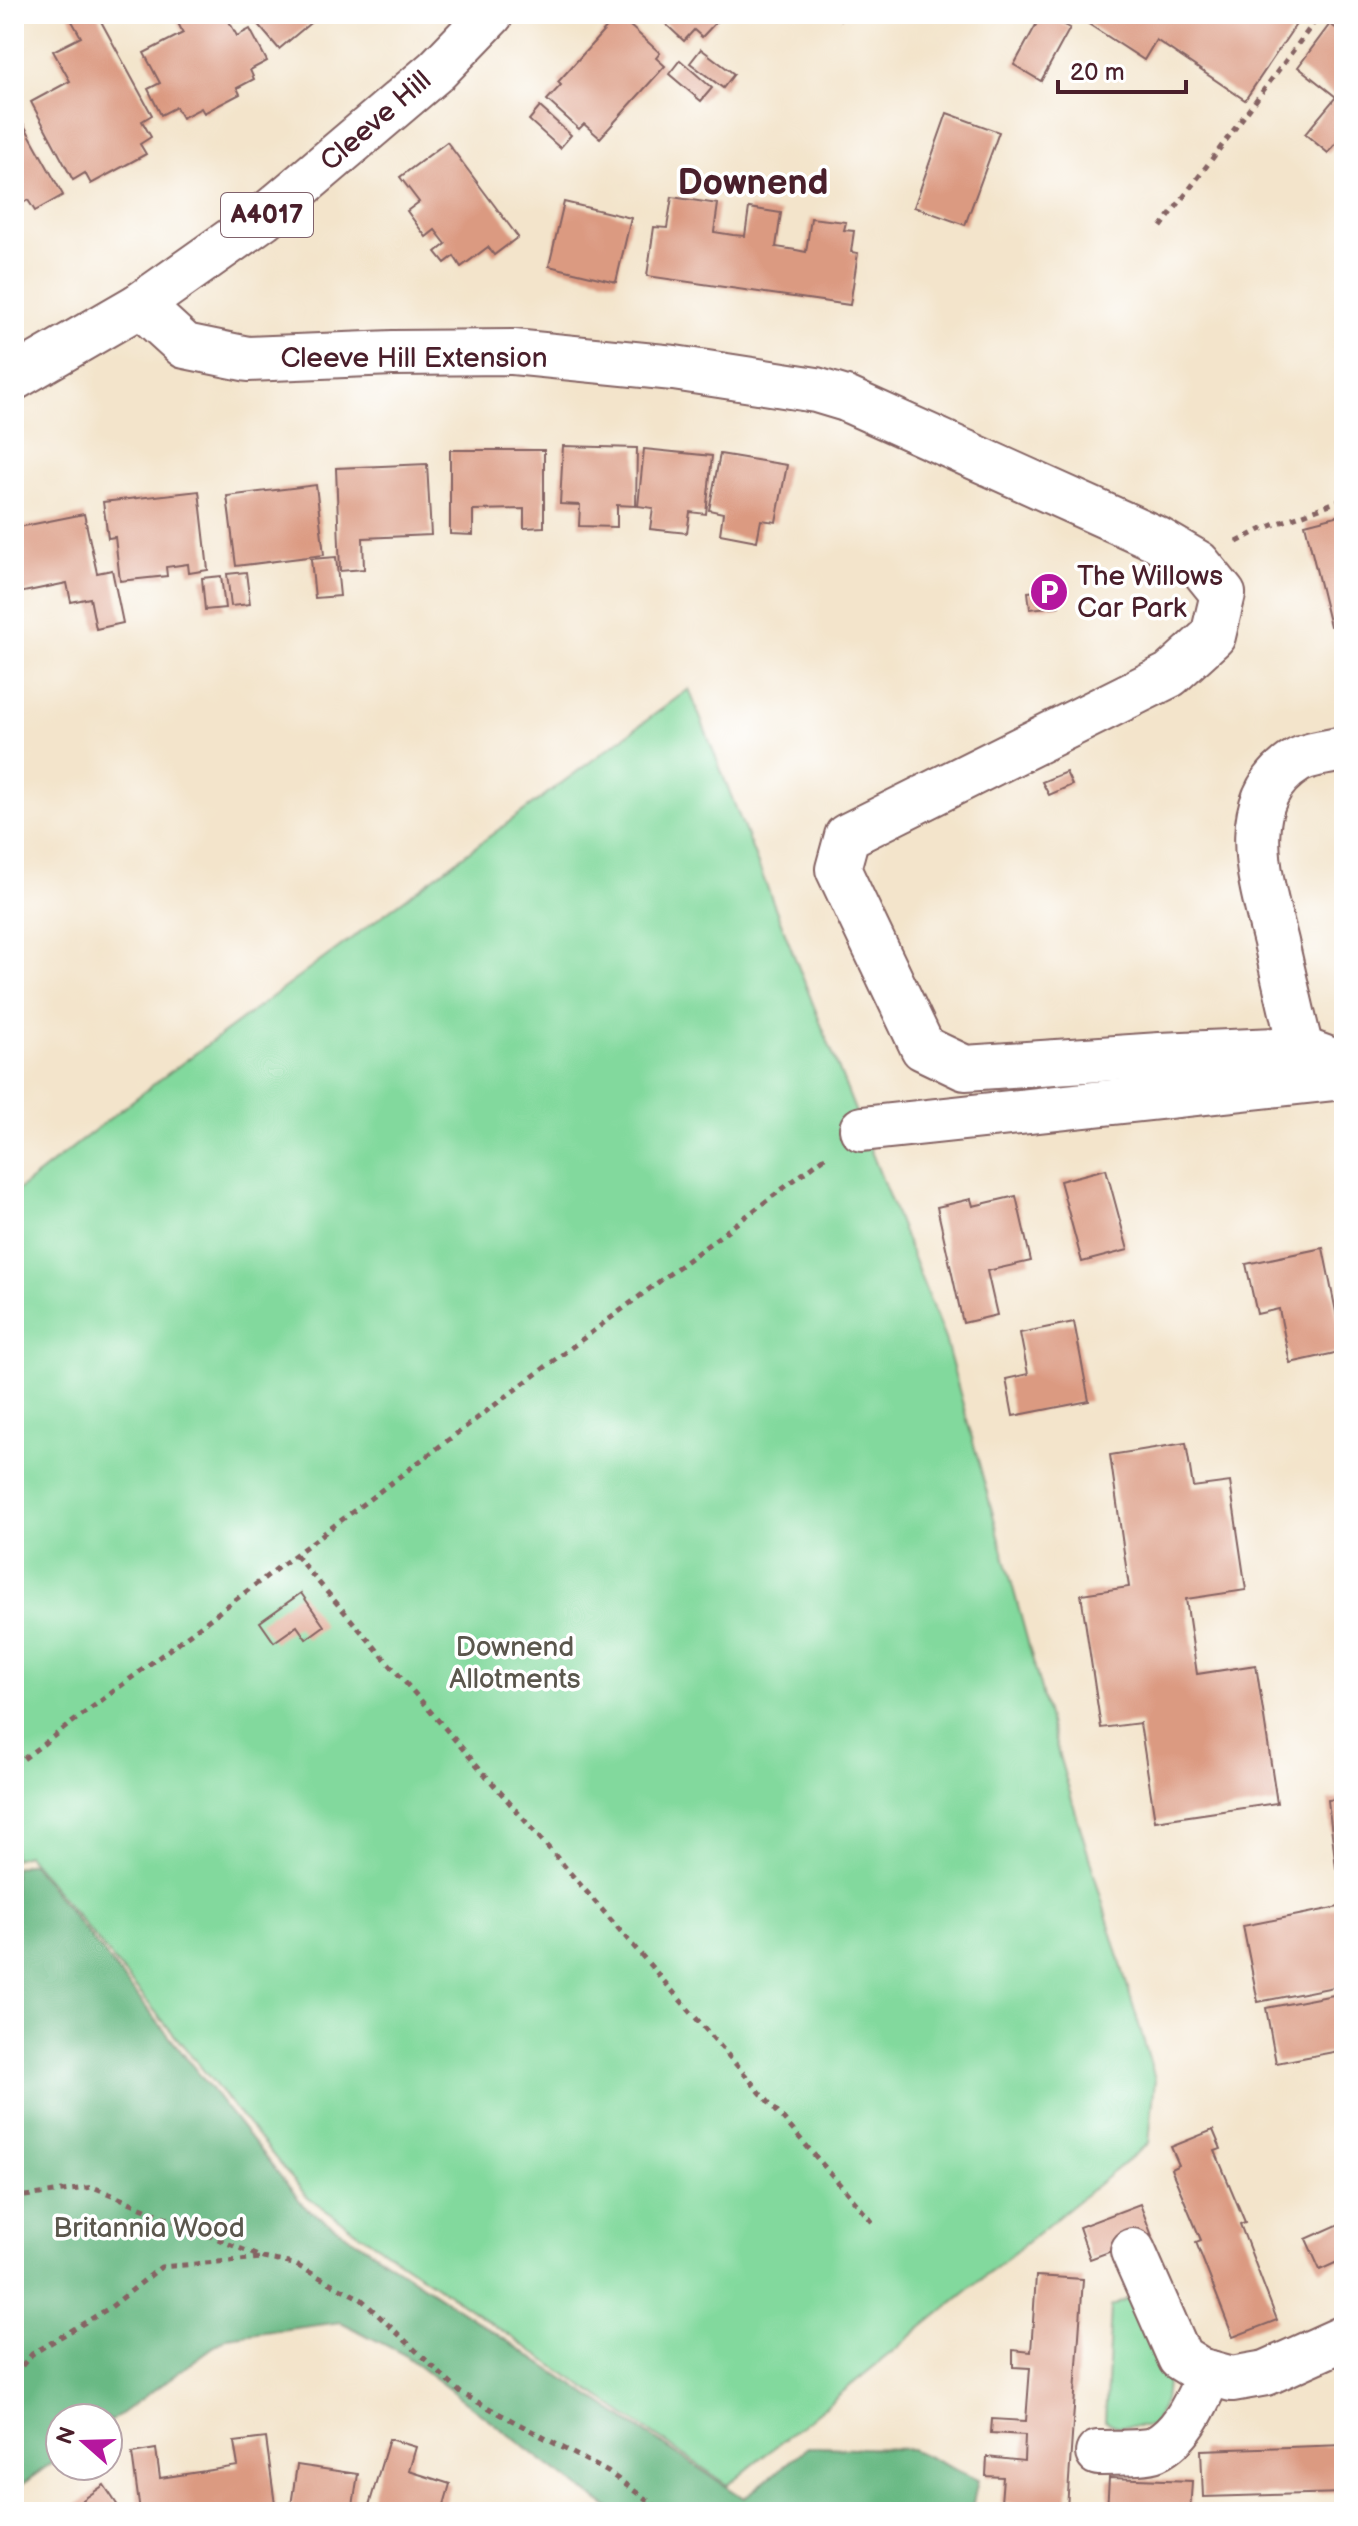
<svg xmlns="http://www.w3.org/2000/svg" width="1358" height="2526" font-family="'Balsamiq Sans',sans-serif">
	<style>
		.green { fill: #82d99d; stroke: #667c64; stroke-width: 2 }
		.forest { fill: #69b984; stroke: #5a6c58; stroke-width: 2 }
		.building { fill: #db9a81 }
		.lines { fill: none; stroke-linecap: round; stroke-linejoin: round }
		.minor-casing { stroke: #856463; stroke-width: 48 }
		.major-casing { stroke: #856463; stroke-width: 48 }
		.path { stroke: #856463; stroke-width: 5; stroke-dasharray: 6 6; stroke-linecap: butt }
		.minor { stroke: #fff; stroke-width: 44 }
		.major { stroke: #fff; stroke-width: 44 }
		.labels { text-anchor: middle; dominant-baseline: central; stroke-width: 7; stroke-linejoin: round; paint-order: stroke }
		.shield { fill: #fff; stroke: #80626b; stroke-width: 2 }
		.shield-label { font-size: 26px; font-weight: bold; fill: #4a1f2b }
		.street-label { font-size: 28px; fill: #4a1f2b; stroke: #fff }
		.poi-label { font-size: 28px; fill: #4a1f2b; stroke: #fff; text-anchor: start }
		.park-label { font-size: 28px; fill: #5b574d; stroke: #fff }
		.district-label { font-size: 36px; font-weight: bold; fill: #4a1f2b; stroke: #fff }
	</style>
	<rect width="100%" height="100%" fill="#fff"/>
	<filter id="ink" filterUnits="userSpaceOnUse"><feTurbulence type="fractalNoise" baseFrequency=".0125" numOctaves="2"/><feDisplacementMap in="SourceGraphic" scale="16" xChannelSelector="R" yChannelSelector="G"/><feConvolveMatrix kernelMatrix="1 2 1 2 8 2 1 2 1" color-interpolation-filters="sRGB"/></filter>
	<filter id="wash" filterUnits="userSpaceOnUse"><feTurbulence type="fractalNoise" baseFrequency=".006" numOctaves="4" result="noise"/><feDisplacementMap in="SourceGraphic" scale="32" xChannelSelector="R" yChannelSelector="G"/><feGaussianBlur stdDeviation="1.8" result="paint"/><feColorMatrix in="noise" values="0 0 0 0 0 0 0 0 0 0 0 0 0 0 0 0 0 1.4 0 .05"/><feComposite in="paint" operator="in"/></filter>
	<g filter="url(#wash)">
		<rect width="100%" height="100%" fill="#f3e4cb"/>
		<g class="green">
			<path d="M 689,689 L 945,1339 L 1059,1756 L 1155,2079 L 1149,2143 L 728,2485 L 308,2198 L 27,1855 L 14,1859 L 14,1193 L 158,1081 Z"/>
			<path d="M 1142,2292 L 1168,2374 L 1165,2401 L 1152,2426 L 1116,2426 L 1105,2421 L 1111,2307 Z"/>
		</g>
		<path class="forest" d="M 31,1863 L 305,2207 L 744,2498 L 808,2447 L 911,2449 L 978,2480 L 971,2512 L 615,2512 L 555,2470 L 403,2354 L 341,2322 L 227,2337 L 108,2423 L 108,2418 L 60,2418 L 60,2457 L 14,2490 L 14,1868 Z"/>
		<g id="blocks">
			<g class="building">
				<path d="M 68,14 L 97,14 L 152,115 L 142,121 L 151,137 L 140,144 L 146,154 L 91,184 L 85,173 L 73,180 L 31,102 L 70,81 L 53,51 L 81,37 Z"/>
				<path d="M 191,14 L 225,14 L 237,36 L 250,29 L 267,61 L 250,70 L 254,79 L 237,88 L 240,94 L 204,113 L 201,108 L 182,118 L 176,107 L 161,115 L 148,89 L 160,83 L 144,53 L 183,33 L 177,21 Z"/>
				<path d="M 249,14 L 321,14 L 279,49 Z"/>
				<path d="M 655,14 L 709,14 L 717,21 L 702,37 L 694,30 L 684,41 Z"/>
				<path d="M 1042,14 L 1070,28 L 1041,81 L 1014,65 Z"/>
				<path d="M 1089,14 L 1303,14 L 1245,100 L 1156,40 L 1144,60 L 1084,21 Z"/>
				<path d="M 618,15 L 660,53 L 656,58 L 665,66 L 600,138 L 584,124 L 579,129 L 547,100 L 561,85 L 558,82 Z"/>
				<path d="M 1330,24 L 1344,34 L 1344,134 L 1328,153 L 1305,134 L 1336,97 L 1298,67 Z"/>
				<path d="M 701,49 L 734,74 L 723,88 L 690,63 Z"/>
				<path d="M 680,60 L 712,88 L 701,101 L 669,74 Z"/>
				<path d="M 14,107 L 63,195 L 35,211 L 28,200 L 14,208 Z"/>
				<path d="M 540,107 L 571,135 L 560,148 L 529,120 Z"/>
				<path d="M 947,113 L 999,132 L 965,225 L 914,207 Z"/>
				<path d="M 447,142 L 518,237 L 494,255 L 488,247 L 461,267 L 454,256 L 445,263 L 436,252 L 446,244 L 435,230 L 426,237 L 407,211 L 419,202 L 400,177 Z"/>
				<path d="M 672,197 L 718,204 L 714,232 L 733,235 L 745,236 L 749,208 L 781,213 L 776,247 L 796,250 L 806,252 L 811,218 L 846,222 L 844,230 L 854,231 L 851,252 L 858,253 L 850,305 L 647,276 L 654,227 L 667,228 Z"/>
				<path d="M 564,202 L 631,218 L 616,282 L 549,266 Z"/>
				<path d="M 563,446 L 637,448 L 636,506 L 617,505 L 617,527 L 579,526 L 580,505 L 560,504 Z"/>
				<path d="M 644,449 L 712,456 L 706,514 L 690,512 L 687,533 L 650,529 L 653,508 L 638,506 Z"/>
				<path d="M 450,450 L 544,450 L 544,527 L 524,528 L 524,509 L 473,510 L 473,535 L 450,534 Z"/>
				<path d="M 720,454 L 787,465 L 776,522 L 761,520 L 757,541 L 720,534 L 723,513 L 709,510 Z"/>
				<path d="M 427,464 L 431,535 L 363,538 L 364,569 L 340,571 L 336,468 Z"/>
				<path d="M 316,485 L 324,555 L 236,566 L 227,496 Z"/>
				<path d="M 199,491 L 208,570 L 189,573 L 188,564 L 166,567 L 167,576 L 120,581 L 115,537 L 108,538 L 103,502 Z"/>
				<path d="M 84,514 L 97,573 L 112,570 L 123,623 L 96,629 L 90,598 L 71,602 L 67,583 L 14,594 L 14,528 Z"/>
				<path d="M 1344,514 L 1344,623 L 1330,626 L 1305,524 Z"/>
				<path d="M 336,557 L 340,596 L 315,598 L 311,559 Z"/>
				<path d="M 246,572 L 250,604 L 231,606 L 227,574 Z"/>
				<path d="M 221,576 L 225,608 L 205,610 L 202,578 Z"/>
				<path d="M 1057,589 L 1059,606 L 1030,609 L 1028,592 Z"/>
				<path d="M 1066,772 L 1072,785 L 1049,795 L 1042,782 Z"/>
				<path d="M 1106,1169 L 1128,1250 L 1082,1262 L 1060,1181 Z"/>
				<path d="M 1016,1196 L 1031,1261 L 987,1271 L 997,1315 L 963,1323 L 937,1207 L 971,1199 L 973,1206 Z"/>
				<path d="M 1323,1248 L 1344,1351 L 1290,1363 L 1279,1309 L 1257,1314 L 1246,1264 Z"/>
				<path d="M 1074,1322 L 1089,1401 L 1013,1416 L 1006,1379 L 1028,1374 L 1020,1333 Z"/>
				<path d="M 1186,1443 L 1193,1487 L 1230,1482 L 1246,1590 L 1186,1599 L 1197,1674 L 1256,1665 L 1277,1803 L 1155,1821 L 1140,1723 L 1101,1728 L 1081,1594 L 1129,1587 L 1110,1455 Z"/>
				<path d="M 301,1593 L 324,1626 L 306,1639 L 297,1626 L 274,1642 L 260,1622 Z"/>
				<path d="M 1344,1798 L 1344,1867 L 1336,1868 L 1328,1800 Z"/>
				<path d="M 1344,1906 L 1344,1985 L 1258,2002 L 1243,1926 Z"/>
				<path d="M 1344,1993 L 1344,2050 L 1276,2063 L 1266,2008 Z"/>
				<path d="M 1213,2130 L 1221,2149 L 1215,2151 L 1245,2222 L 1240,2224 L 1277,2320 L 1233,2337 L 1196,2242 L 1201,2240 L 1171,2169 L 1179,2165 L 1171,2147 Z"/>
				<path d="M 1140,2204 L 1152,2236 L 1090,2259 L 1079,2227 Z"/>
				<path d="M 1344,2222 L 1344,2259 L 1320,2270 L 1306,2239 Z"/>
				<path d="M 1036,2276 L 1083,2279 L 1067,2508 L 1001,2503 L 1003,2477 L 986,2476 L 987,2457 L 1024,2461 L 1025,2435 L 991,2433 L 992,2419 L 1026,2421 L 1030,2368 L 1013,2367 L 1013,2350 L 1031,2352 Z"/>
				<path d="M 266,2438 L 276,2512 L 140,2512 L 132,2453 L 156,2449 L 160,2478 L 238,2466 L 234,2442 Z"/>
				<path d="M 389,2439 L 416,2447 L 409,2471 L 450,2484 L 442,2512 L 367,2512 Z"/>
				<path d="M 1344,2445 L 1344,2493 L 1203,2497 L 1201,2450 Z"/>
				<path d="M 297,2465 L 358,2474 L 352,2512 L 290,2512 Z"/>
				<path d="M 1109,2478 L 1192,2481 L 1190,2512 L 1107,2510 Z"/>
				<path d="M 104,2485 L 122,2512 L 66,2512 Z"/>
			</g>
		</g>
	</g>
	<g filter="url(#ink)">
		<use href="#blocks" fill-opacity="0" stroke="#856463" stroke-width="2"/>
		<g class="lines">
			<defs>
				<g id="minor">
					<path d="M 140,305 L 185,346 L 248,359 L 393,353 L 513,352 L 674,368 L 816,390 L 846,399 L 1157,539 L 1198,563 L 1223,594 L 1213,636 L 1170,675 L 847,836 L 838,869 L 923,1048 L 965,1068 L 1160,1055 L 1301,1049 L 1344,1065"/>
					<path d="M 1301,1049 C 1292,1014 1284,978 1276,942 C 1262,885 1233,800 1297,761 C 1309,754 1330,752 1344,749"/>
					<path d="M 862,1129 L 1344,1077"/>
					<path d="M 1133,2251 L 1180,2358 L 1199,2370 L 1232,2379 L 1266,2373 L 1344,2338"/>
					<path d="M 1098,2453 C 1112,2452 1143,2454 1155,2449 C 1184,2435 1197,2400 1210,2373"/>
				</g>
				<path id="major" d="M 14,378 L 140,305 L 263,218 L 437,70 L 491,14"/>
			</defs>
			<use href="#minor" class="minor-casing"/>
			<use href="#major" class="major-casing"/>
			<g class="path">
				<path d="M 832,14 L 841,22"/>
				<path d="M 1161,227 L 1319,16 L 1318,14"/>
				<path d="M 1237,542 L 1260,530 L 1344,499"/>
				<path d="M 295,1555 L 875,2225"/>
				<path d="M 14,1766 L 829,1154"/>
				<path d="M 14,2200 L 17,2197 L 93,2187 L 263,2258 L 294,2264 L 361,2299 L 461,2393 L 608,2472 L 664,2512"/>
				<path d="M 14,2375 L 32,2354 L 111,2307 L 161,2267 L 262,2258"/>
			</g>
			<use href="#minor" class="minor"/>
			<use href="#major" class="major"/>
		</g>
	</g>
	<defs>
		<symbol id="parking-disc" viewBox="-11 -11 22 22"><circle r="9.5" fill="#b5179e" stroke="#fff"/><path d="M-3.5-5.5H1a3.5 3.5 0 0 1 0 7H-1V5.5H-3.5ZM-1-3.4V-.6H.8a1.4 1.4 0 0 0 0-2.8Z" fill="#fff"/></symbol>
	</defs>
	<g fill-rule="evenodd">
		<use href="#parking-disc" x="1027" y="570" width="44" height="44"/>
	</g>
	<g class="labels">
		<rect class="shield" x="221" y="193" width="92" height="44" rx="6"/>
		<g class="shield-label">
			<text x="267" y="215">A4017</text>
		</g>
		<g class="street-label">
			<text transform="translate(376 121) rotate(-41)">Cleeve Hill</text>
			<text x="414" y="358">Cleeve Hill Extension</text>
		</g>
		<g class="poi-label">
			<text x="1077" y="576">The Willows<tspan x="1077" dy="32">Car Park</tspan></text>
		</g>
		<g class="park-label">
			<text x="515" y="1647">Downend<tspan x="515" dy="32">Allotments</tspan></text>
			<text x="149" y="2228">Britannia Wood</text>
		</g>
		<g class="district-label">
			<text x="753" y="183">Downend</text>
		</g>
	</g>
	<rect width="1358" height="2526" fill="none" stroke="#fff" stroke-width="48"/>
	<g transform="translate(84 2442) rotate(290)"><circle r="38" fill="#ffffff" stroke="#b7a5aa" stroke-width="2"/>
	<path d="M0-6L14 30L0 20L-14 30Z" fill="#b5179e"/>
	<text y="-12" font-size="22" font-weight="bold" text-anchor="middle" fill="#4a1f2b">N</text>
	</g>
	<path d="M1058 80v12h128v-12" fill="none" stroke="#4a1f2b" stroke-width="4"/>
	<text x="1070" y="80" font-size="24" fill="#4a1f2b" stroke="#ffffff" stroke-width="6" paint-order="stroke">20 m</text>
</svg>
